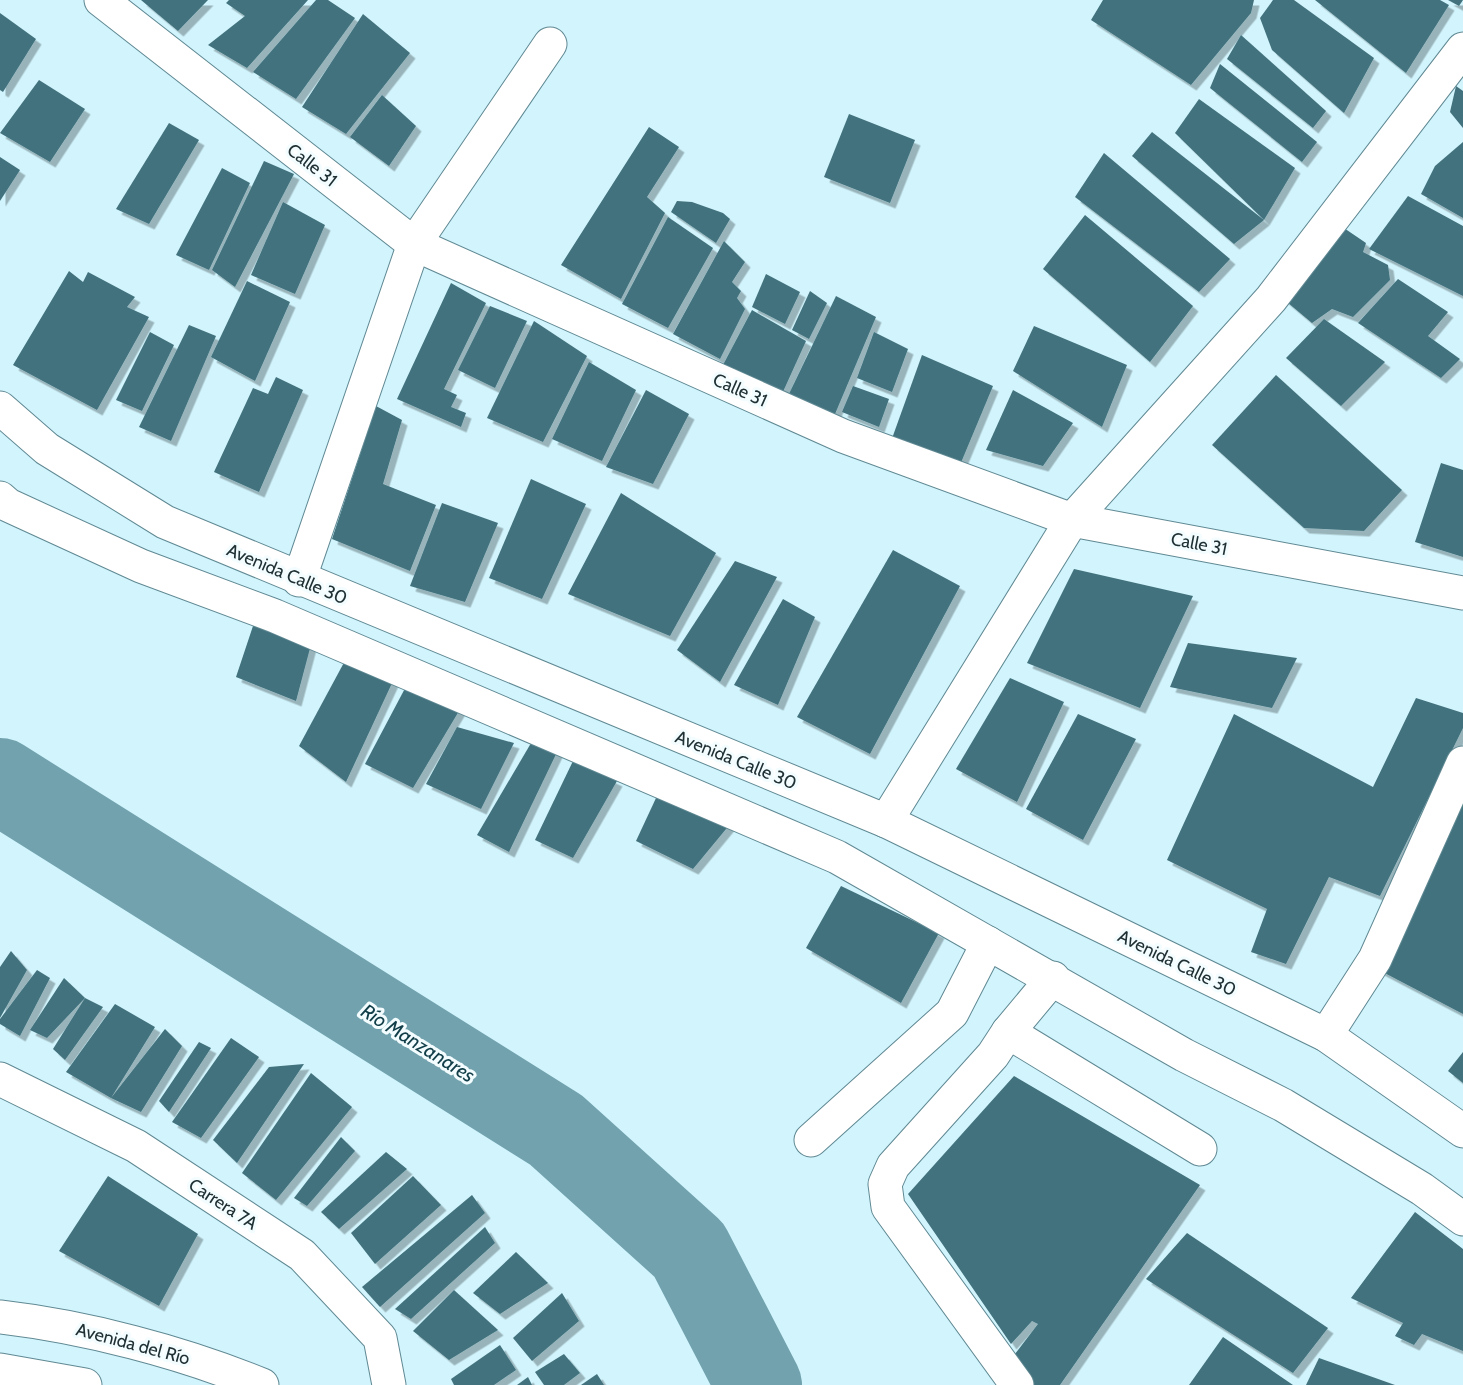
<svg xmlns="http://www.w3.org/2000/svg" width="1463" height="1385" font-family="Cabin,sans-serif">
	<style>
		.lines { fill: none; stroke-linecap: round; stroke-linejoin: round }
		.river { stroke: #71a2ae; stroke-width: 86 }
		.building { fill: #42727d; filter: url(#shadow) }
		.minor-casing { stroke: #608993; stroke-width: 35 }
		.major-casing { stroke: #608993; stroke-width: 35 }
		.minor { stroke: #fff; stroke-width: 33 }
		.major { stroke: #fff; stroke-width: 33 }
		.labels { text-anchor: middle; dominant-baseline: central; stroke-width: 6; stroke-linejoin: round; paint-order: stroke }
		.street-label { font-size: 18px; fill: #203135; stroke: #f3fcfe }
		.water-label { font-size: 20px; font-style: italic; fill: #113e48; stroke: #f3fcfe }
	</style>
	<defs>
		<filter id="shadow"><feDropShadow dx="5.5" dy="5.5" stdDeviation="0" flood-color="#0004"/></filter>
	</defs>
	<rect width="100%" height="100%" fill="#d1f4fd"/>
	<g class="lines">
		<path class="river" d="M 0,781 L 556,1130 L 689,1250 L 759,1385"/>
	</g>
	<g class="building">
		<path d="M 141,0 L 208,0 L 178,31 Z"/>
		<path d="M 229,0 L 308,0 L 247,68 L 208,45 L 245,16 L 226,3 Z"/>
		<path d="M 316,0 L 328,0 L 355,18 L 296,99 L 253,72 Z"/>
		<path d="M 1103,0 L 1254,0 L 1251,13 L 1191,85 L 1091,20 Z"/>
		<path d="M 1273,0 L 1294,0 L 1374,58 L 1344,113 L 1272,50 L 1260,18 Z"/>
		<path d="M 1315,0 L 1440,0 L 1449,5 L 1406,73 Z"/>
		<path d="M 1448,0 L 1463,0 L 1459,6 Z"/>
		<path d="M 0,13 L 36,39 L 3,92 L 0,90 Z"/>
		<path d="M 363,14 L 410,53 L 346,134 L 302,107 Z"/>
		<path d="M 1241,35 L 1326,111 L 1313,128 L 1227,59 Z"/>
		<path d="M 1220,64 L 1317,142 L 1302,162 L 1210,88 Z"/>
		<path d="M 39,80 L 85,109 L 50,162 L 0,133 Z"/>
		<path d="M 1456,86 L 1463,91 L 1463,128 L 1450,112 Z"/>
		<path d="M 382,95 L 416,126 L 389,166 L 350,137 Z"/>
		<path d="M 1199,99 L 1295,168 L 1264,220 L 1175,133 Z"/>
		<path d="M 849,114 L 915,140 L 890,203 L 824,177 Z"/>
		<path d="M 169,123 L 199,140 L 149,224 L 116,209 Z"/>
		<path d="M 649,127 L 679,147 L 647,197 L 665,213 L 621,299 L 561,265 Z"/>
		<path d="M 1152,132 L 1264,220 L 1234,244 L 1132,156 Z"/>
		<path d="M 1463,142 L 1463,218 L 1421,194 L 1435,166 Z"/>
		<path d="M 1104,153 L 1230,259 L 1199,292 L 1075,197 Z"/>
		<path d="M 0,157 L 20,170 L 0,201 Z"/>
		<path d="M 264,161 L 294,174 L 235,287 L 212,270 Z"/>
		<path d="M 222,168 L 250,183 L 209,270 L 176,255 Z"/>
		<path d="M 1408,196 L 1463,226 L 1463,296 L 1369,249 Z"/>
		<path d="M 677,201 L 692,202 L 723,213 L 730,219 L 716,243 L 671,212 Z"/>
		<path d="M 283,202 L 325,225 L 295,294 L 251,275 Z"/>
		<path d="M 1085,215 L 1193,306 L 1150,362 L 1043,269 Z"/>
		<path d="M 668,217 L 713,248 L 668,328 L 622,304 Z"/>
		<path d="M 1338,224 L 1366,243 L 1363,252 L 1388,265 L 1390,280 L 1353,317 L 1332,309 L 1312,323 L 1281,297 Z"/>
		<path d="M 724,241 L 745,262 L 732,282 L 741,291 L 737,298 L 745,309 L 720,359 L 673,334 Z"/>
		<path d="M 69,271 L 83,282 L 88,272 L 135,297 L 127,307 L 149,317 L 97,410 L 13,365 Z"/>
		<path d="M 766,274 L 800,292 L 785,324 L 752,307 Z"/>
		<path d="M 1398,279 L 1448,312 L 1428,336 L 1460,359 L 1441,378 L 1358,323 Z"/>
		<path d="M 247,281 L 290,302 L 255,381 L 211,357 Z"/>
		<path d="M 451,283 L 486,303 L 444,389 L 457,395 L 451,407 L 466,413 L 461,427 L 397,399 Z"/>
		<path d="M 810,291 L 827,303 L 809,339 L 792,330 Z"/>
		<path d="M 836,296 L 876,317 L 835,414 L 788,396 Z"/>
		<path d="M 490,306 L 527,321 L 495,388 L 458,370 Z"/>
		<path d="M 752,310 L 806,341 L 782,394 L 723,365 Z"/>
		<path d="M 1324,319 L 1385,362 L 1341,406 L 1286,358 Z"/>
		<path d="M 534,321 L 587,356 L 543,442 L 487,418 Z"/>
		<path d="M 189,325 L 216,336 L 171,441 L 139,427 Z"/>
		<path d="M 1034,326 L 1127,365 L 1102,427 L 1013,371 Z"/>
		<path d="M 150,332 L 174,345 L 142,411 L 116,400 Z"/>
		<path d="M 874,332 L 908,349 L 892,392 L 857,378 Z"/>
		<path d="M 922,355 L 993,386 L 960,465 L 890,444 Z"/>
		<path d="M 589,362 L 636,390 L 602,461 L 552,439 Z"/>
		<path d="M 1276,375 L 1402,490 L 1364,531 L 1304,528 L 1212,445 Z"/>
		<path d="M 276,377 L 303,390 L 259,492 L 214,472 L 253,388 L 268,394 Z"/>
		<path d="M 853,386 L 889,399 L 879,427 L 842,412 Z"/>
		<path d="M 646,390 L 689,414 L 653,484 L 606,467 Z"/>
		<path d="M 1013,390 L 1073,423 L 1043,466 L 986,450 Z"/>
		<path d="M 376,406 L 402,420 L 383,484 L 436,505 L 410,571 L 332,539 Z"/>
		<path d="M 1441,463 L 1463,470 L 1463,557 L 1415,542 Z"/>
		<path d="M 531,479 L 586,504 L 542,599 L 489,578 Z"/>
		<path d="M 621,493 L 716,553 L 670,636 L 568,594 Z"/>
		<path d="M 442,503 L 498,523 L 465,602 L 410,586 Z"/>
		<path d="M 893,550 L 960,586 L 870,754 L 797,717 Z"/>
		<path d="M 735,561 L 777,577 L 720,682 L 677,650 Z"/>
		<path d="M 1074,569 L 1193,596 L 1140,708 L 1027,663 Z"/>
		<path d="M 783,599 L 815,617 L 778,705 L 734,685 Z"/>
		<path d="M 253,626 L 313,637 L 296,701 L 236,677 Z"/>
		<path d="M 1188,643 L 1297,658 L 1272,708 L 1170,687 Z"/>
		<path d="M 347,657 L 393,681 L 346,782 L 299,746 Z"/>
		<path d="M 411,677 L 462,706 L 413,788 L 365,764 Z"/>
		<path d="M 1010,678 L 1064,702 L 1017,802 L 956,769 Z"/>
		<path d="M 1416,698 L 1463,713 L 1463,728 L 1380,896 L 1329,877 L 1286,964 L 1251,952 L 1267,909 L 1167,860 L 1234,714 L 1373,787 Z"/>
		<path d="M 1078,714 L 1136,739 L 1083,840 L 1026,809 Z"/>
		<path d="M 457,727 L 514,743 L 481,809 L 426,784 Z"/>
		<path d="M 534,738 L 559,748 L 509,852 L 477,835 Z"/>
		<path d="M 573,761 L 617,781 L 573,858 L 535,840 Z"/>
		<path d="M 663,783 L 731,823 L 693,869 L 636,841 Z"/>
		<path d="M 1463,799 L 1463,1014 L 1377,969 Z"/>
		<path d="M 841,886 L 939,933 L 901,1003 L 806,948 Z"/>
		<path d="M 11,951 L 27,970 L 0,1018 L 0,967 Z"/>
		<path d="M 37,970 L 50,978 L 20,1036 L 0,1024 L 0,1019 Z"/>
		<path d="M 64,978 L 85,998 L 47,1038 L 30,1030 Z"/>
		<path d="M 85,998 L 103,1007 L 65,1060 L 53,1049 Z"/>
		<path d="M 115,1004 L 155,1027 L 111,1098 L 165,1029 L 182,1046 L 141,1112 L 111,1098 L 66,1072 Z"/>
		<path d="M 231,1038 L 259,1057 L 201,1138 L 172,1122 Z"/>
		<path d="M 199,1042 L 211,1048 L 169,1112 L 159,1101 Z"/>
		<path d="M 1463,1052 L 1463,1083 L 1448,1071 Z"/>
		<path d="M 304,1064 L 237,1163 L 213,1140 L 269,1067 Z"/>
		<path d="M 311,1073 L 352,1107 L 276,1200 L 242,1173 Z"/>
		<path d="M 1014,1076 L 1200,1185 L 1060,1385 L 1028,1385 L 1005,1367 L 1038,1324 L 1032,1321 L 1011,1344 L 908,1194 Z"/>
		<path d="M 341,1137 L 355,1151 L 307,1206 L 294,1198 Z"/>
		<path d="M 386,1152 L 407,1169 L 339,1229 L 321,1212 Z"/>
		<path d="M 108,1176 L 198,1234 L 159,1306 L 59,1251 Z"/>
		<path d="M 413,1176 L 441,1205 L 375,1264 L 351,1233 Z"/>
		<path d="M 472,1195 L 485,1213 L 380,1307 L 362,1287 Z"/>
		<path d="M 1415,1212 L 1463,1249 L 1463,1351 L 1422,1334 L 1414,1345 L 1395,1336 L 1403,1323 L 1351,1298 Z"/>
		<path d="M 485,1227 L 495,1243 L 411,1319 L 395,1309 Z"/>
		<path d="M 1187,1233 L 1328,1328 L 1293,1373 L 1146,1279 Z"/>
		<path d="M 516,1252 L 548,1283 L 500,1314 L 473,1293 Z"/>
		<path d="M 454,1290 L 498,1330 L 449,1360 L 413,1331 Z"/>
		<path d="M 562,1293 L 579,1321 L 532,1361 L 513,1338 Z"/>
		<path d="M 1223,1337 L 1293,1385 L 1189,1385 Z"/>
		<path d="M 500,1345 L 516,1370 L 494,1385 L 454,1385 L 451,1379 Z"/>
		<path d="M 564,1354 L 580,1373 L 564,1385 L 544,1385 L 535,1372 Z"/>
		<path d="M 1319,1358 L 1395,1385 L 1306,1385 Z"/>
		<path d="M 597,1374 L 604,1385 L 581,1385 Z"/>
		<path d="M 528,1377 L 532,1385 L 517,1385 Z"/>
	</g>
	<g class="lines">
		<defs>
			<g id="minor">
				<path d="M 101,0 L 414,244 L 843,436 L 1072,520 L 1463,593"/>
				<path d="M 299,580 L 414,244 L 550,44"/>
				<path d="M 886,821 L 1072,520 L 1271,299 L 1463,49"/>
				<path d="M 1008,1032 L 1200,1149"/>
				<path d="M 1326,1035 L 1375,959 L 1463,763"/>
				<path d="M 0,1079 L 136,1146 L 302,1255 L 380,1338 L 389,1385"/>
				<path d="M 811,1140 L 952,1013 L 988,943"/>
				<path d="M 1017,1385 L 888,1207 L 885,1184 L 893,1166 L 993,1055 L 1008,1032 L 1053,978"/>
			</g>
			<g id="major">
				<path d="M 0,408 L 47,449 L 165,522 L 886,821 L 1326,1035 L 1463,1131"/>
				<path d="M 0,498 L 8,505 L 141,566 L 275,616 L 837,857 L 1184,1055 L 1283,1105 L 1422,1189 L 1463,1219"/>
				<path d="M 0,1317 C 86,1327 182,1352 262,1385"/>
				<path d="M 0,1370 L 85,1385"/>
			</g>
		</defs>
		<use href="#minor" class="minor-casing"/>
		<use href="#major" class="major-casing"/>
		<use href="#minor" class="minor"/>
		<use href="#major" class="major"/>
	</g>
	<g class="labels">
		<g class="street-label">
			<text transform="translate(312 165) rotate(38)">Calle 31</text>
			<text transform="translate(740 390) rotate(24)">Calle 31</text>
			<text transform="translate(1199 544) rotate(11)">Calle 31</text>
			<text transform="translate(287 574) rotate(23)">Avenida Calle 30</text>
			<text transform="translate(736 760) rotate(22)">Avenida Calle 30</text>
			<text transform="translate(1177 963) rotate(26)">Avenida Calle 30</text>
			<text transform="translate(223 1204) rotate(33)">Carrera 7A</text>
			<text transform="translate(133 1344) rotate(15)">Avenida del Río</text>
		</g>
		<g class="water-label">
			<text transform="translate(418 1043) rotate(32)">Río Manzanares</text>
		</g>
	</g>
</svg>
